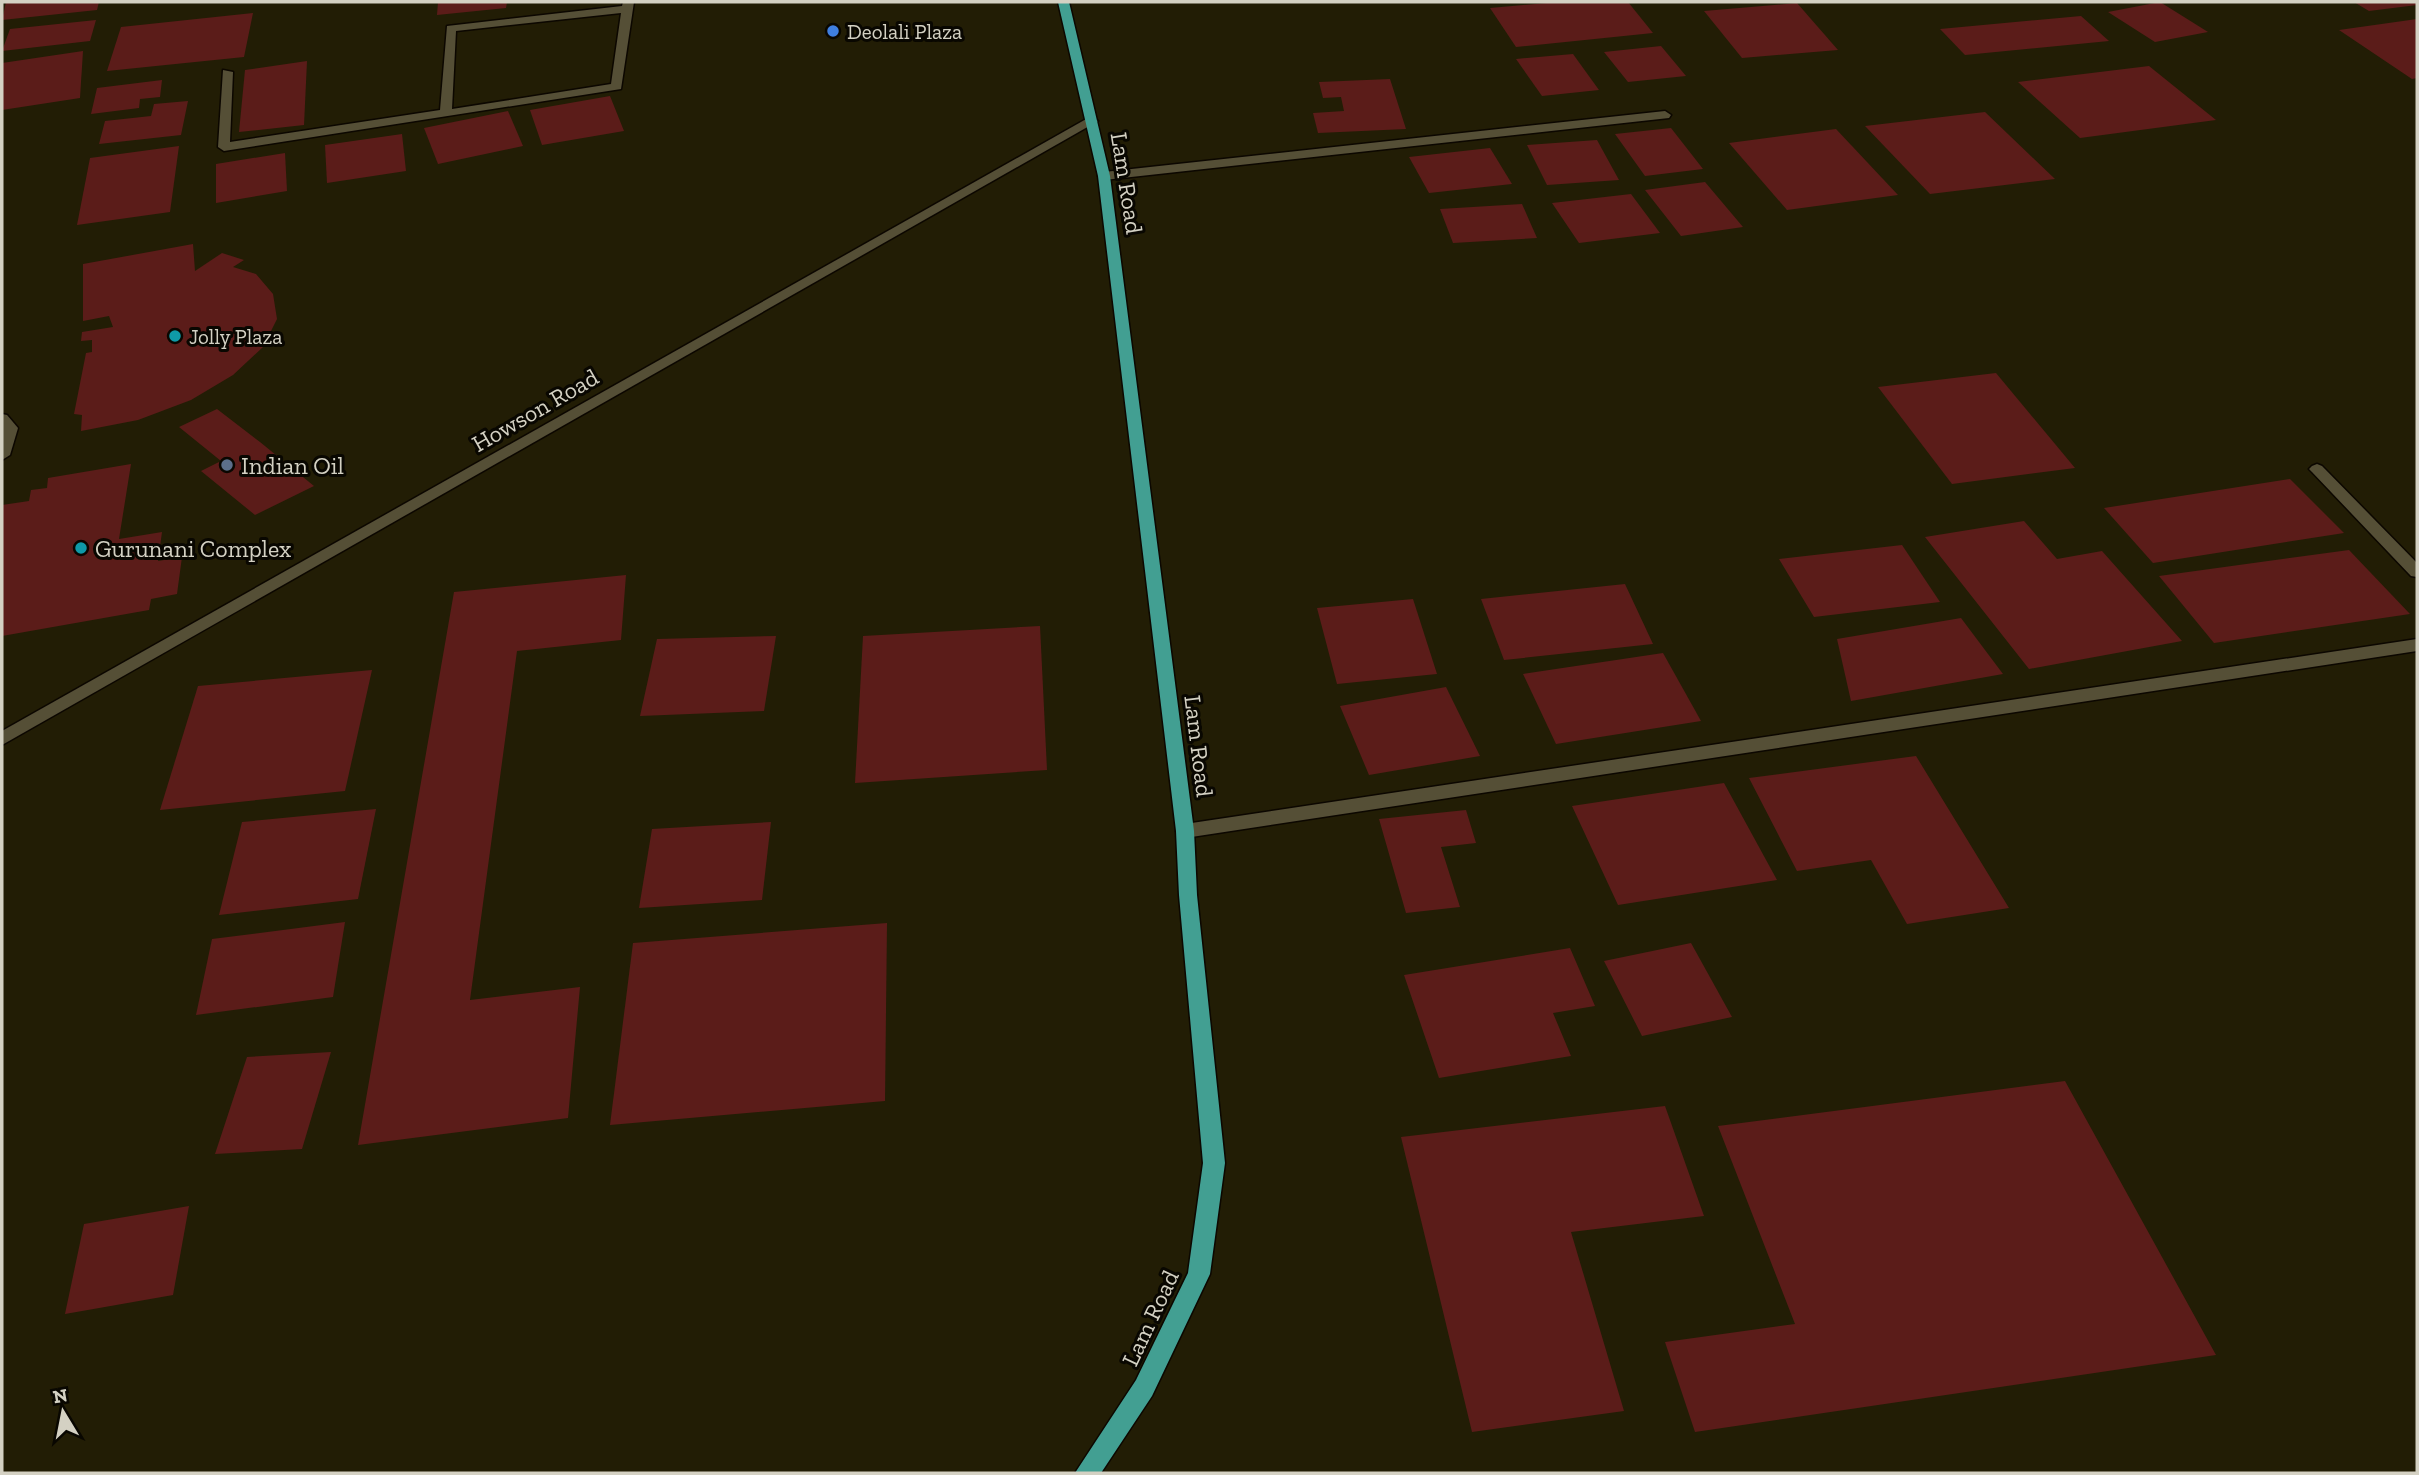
<svg xmlns="http://www.w3.org/2000/svg" width="2419" height="1475" font-family="'Zilla Slab',serif">
	<style>
		.building { fill: #5b1c19 }
		.lines { fill: none; stroke-linecap: round; stroke-linejoin: round }
		.minor-casing { stroke: #0c0700; stroke-width: 3 }
		.major-casing { stroke: #0c0700; stroke-width: 3 }
		.minor { fill: #554f36; fill-rule: evenodd }
		.major { fill: #429f92; fill-rule: evenodd }
		.shop-dot { fill: #3f7fe0; stroke: #090701; stroke-width: 2.5 }
		.culture-dot { fill: #0f9aa8; stroke: #090701; stroke-width: 2.5 }
		.service-dot { fill: #5c6f8a; stroke: #090701; stroke-width: 2.5 }
		.labels { text-anchor: middle; dominant-baseline: central; stroke-width: 6; stroke-linejoin: round; paint-order: stroke }
		.far-poi-label { font-size: 21px; fill: #d4d1c3; stroke: #090701; text-anchor: start }
		.street-label { font-size: 24px; fill: #d4d1c3; stroke: #090701 }
		.poi-label { font-size: 24px; fill: #d4d1c3; stroke: #090701; text-anchor: start }
	</style>
	<rect width="100%" height="100%" fill="#221d05"/>
	<g class="building">
		<path d="M 6,2 L 99,2 L 97,10 L 2,20 Z"/>
		<path d="M 438,2 L 507,2 L 506,8 L 437,15 Z"/>
		<path d="M 1558,2 L 1628,2 L 1653,33 L 1516,47 L 1490,8 Z"/>
		<path d="M 2160,2 L 2208,32 L 2155,42 L 2108,12 Z"/>
		<path d="M 2354,2 L 2417,2 L 2417,5 L 2369,11 Z"/>
		<path d="M 1797,3 L 1838,50 L 1742,58 L 1704,11 Z"/>
		<path d="M 253,13 L 244,57 L 107,71 L 121,27 Z"/>
		<path d="M 2081,16 L 2109,41 L 1965,55 L 1940,29 Z"/>
		<path d="M 2417,19 L 2417,78 L 2412,79 L 2339,30 Z"/>
		<path d="M 96,20 L 90,41 L 2,51 L 10,29 Z"/>
		<path d="M 1661,46 L 1686,76 L 1628,82 L 1604,52 Z"/>
		<path d="M 83,51 L 80,98 L 2,110 L 2,63 Z"/>
		<path d="M 1573,54 L 1599,90 L 1542,96 L 1516,59 Z"/>
		<path d="M 307,61 L 304,125 L 239,132 L 245,70 Z"/>
		<path d="M 2149,66 L 2216,120 L 2080,138 L 2018,82 Z"/>
		<path d="M 1390,79 L 1406,129 L 1318,133 L 1313,113 L 1344,111 L 1341,97 L 1323,98 L 1319,82 Z"/>
		<path d="M 162,80 L 160,97 L 140,99 L 139,108 L 91,114 L 97,88 Z"/>
		<path d="M 610,96 L 624,131 L 542,145 L 530,110 Z"/>
		<path d="M 188,101 L 181,135 L 99,144 L 105,121 L 151,116 L 154,104 Z"/>
		<path d="M 508,111 L 523,146 L 438,164 L 424,128 Z"/>
		<path d="M 1985,112 L 2055,179 L 1930,194 L 1865,126 Z"/>
		<path d="M 1671,128 L 1703,169 L 1645,176 L 1615,134 Z"/>
		<path d="M 1836,129 L 1898,195 L 1787,210 L 1729,143 Z"/>
		<path d="M 402,134 L 406,171 L 327,183 L 325,145 Z"/>
		<path d="M 1597,140 L 1619,180 L 1547,185 L 1527,145 Z"/>
		<path d="M 179,146 L 170,212 L 77,225 L 90,158 Z"/>
		<path d="M 1490,148 L 1512,184 L 1429,193 L 1409,157 Z"/>
		<path d="M 285,153 L 287,191 L 216,203 L 216,164 Z"/>
		<path d="M 1705,182 L 1743,227 L 1681,236 L 1645,190 Z"/>
		<path d="M 1631,194 L 1660,233 L 1579,243 L 1552,203 Z"/>
		<path d="M 1522,204 L 1537,238 L 1453,243 L 1440,209 Z"/>
		<path d="M 193,244 L 195,271 L 222,253 L 244,260 L 233,267 L 256,274 L 273,294 L 277,319 L 263,347 L 233,375 L 191,400 L 138,420 L 81,431 L 82,415 L 74,414 L 86,353 L 92,352 L 92,340 L 81,341 L 82,332 L 113,327 L 109,316 L 83,321 L 83,264 Z"/>
		<path d="M 1996,373 L 2075,468 L 1952,484 L 1878,387 Z"/>
		<path d="M 217,409 L 260,442 L 314,486 L 255,515 L 201,471 L 221,461 L 179,427 Z"/>
		<path d="M 131,464 L 119,539 L 162,532 L 158,561 L 182,557 L 177,594 L 151,599 L 149,610 L 2,636 L 2,505 L 29,501 L 31,490 L 47,488 L 48,478 Z"/>
		<path d="M 2290,479 L 2344,533 L 2153,563 L 2104,508 Z"/>
		<path d="M 2024,521 L 2057,559 L 2102,551 L 2182,641 L 2029,669 L 1925,537 Z"/>
		<path d="M 1902,545 L 1940,602 L 1814,617 L 1779,559 Z"/>
		<path d="M 2349,550 L 2410,614 L 2214,643 L 2159,576 Z"/>
		<path d="M 626,575 L 621,640 L 517,651 L 470,1000 L 580,987 L 568,1118 L 358,1145 L 454,592 Z"/>
		<path d="M 1625,584 L 1653,644 L 1504,660 L 1481,599 Z"/>
		<path d="M 1413,599 L 1437,674 L 1337,684 L 1317,608 Z"/>
		<path d="M 1961,618 L 2003,674 L 1851,701 L 1837,639 Z"/>
		<path d="M 1040,626 L 1047,770 L 855,783 L 863,636 Z"/>
		<path d="M 776,636 L 764,711 L 640,716 L 657,639 Z"/>
		<path d="M 1663,653 L 1701,721 L 1556,744 L 1523,674 Z"/>
		<path d="M 372,670 L 345,791 L 160,810 L 198,686 Z"/>
		<path d="M 1446,687 L 1480,756 L 1369,775 L 1340,706 Z"/>
		<path d="M 1916,756 L 2009,908 L 1907,924 L 1871,860 L 1797,871 L 1749,778 Z"/>
		<path d="M 1724,783 L 1777,880 L 1618,905 L 1572,806 Z"/>
		<path d="M 376,809 L 358,899 L 219,915 L 242,822 Z"/>
		<path d="M 1466,810 L 1476,843 L 1441,847 L 1460,907 L 1406,913 L 1379,819 Z"/>
		<path d="M 771,822 L 762,900 L 639,908 L 652,829 Z"/>
		<path d="M 345,922 L 333,997 L 196,1015 L 212,939 Z"/>
		<path d="M 887,923 L 885,1101 L 610,1125 L 633,943 Z"/>
		<path d="M 1691,943 L 1732,1017 L 1642,1036 L 1604,961 Z"/>
		<path d="M 1570,948 L 1595,1006 L 1553,1013 L 1571,1056 L 1439,1078 L 1404,975 Z"/>
		<path d="M 331,1052 L 302,1149 L 215,1154 L 247,1057 Z"/>
		<path d="M 2065,1081 L 2216,1355 L 1695,1432 L 1665,1342 L 1795,1324 L 1718,1126 Z"/>
		<path d="M 1665,1106 L 1704,1216 L 1571,1232 L 1624,1411 L 1472,1432 L 1401,1137 Z"/>
		<path d="M 189,1206 L 173,1295 L 65,1314 L 84,1224 Z"/>
	</g>
	<g class="lines">
		<defs>
			<g id="minor">
				<path d="M 623,2 L 634,2 L 621,89 L 224,151 L 218,147 L 223,70 L 233,72 L 230,142 L 440,110 L 447,26 L 622,6 ZM 621,13 L 611,84 L 452,109 L 456,31 Z"/>
				<path d="M 1665,111 L 1671,115 L 1669,118 L 1104,180 L 1098,176 L 1104,172 Z"/>
				<path d="M 1088,118 L 1098,121 L 2,745 L 2,731 Z"/>
				<path d="M 2,414 L 7,415 L 18,428 L 10,455 L 2,460 Z"/>
				<path d="M 2317,464 L 2322,466 L 2417,563 L 2417,577 L 2411,576 L 2312,472 L 2309,469 L 2312,466 Z"/>
				<path d="M 2417,639 L 2417,651 L 1185,838 L 1179,836 L 1176,831 L 1179,826 L 1185,824 Z"/>
			</g>
			<path id="major" d="M 1058,2 L 1069,2 L 1110,176 L 1194,831 L 1197,895 L 1225,1163 L 1210,1274 L 1152,1396 L 1101,1473 L 1075,1473 L 1136,1380 L 1188,1273 L 1203,1163 L 1179,895 L 1176,831 L 1098,176 Z"/>
		</defs>
		<use href="#minor" class="minor-casing"/>
		<use href="#major" class="major-casing"/>
		<use href="#minor" class="minor"/>
		<use href="#major" class="major"/>
	</g>
	<circle class="shop-dot" cx="833" cy="31" r="7"/>
	<g class="culture-dot">
		<circle cx="175" cy="336" r="7"/>
		<circle cx="81" cy="548" r="7"/>
	</g>
	<circle class="service-dot" cx="227" cy="465" r="7"/>
	<g class="labels">
		<g class="far-poi-label">
			<text x="847" y="31">Deolali Plaza</text>
			<text x="189" y="336">Jolly Plaza</text>
		</g>
		<g class="street-label">
			<text transform="translate(1127 183) rotate(81)">Lam Road</text>
			<text transform="translate(535 410) rotate(-30)">Howson Road</text>
			<text transform="translate(1199 746) rotate(83)">Lam Road</text>
			<text transform="translate(1150 1318) rotate(-65)">Lam Road</text>
		</g>
		<g class="poi-label">
			<text x="241" y="465">Indian Oil</text>
			<text x="95" y="548">Gurunani Complex</text>
		</g>
	</g>
	<rect width="2419" height="1475" fill="none" stroke="#d4d1c3" stroke-width="7"/>
	<g transform="translate(63 1412) rotate(350)" stroke="#090701" stroke-width="5" paint-order="stroke">
	<path d="M0-5L12 26L0 18L-12 26Z" fill="#d4d1c3"/>
	<text y="-10" font-size="19" font-weight="bold" text-anchor="middle" fill="#d4d1c3">N</text>
	</g>
</svg>
